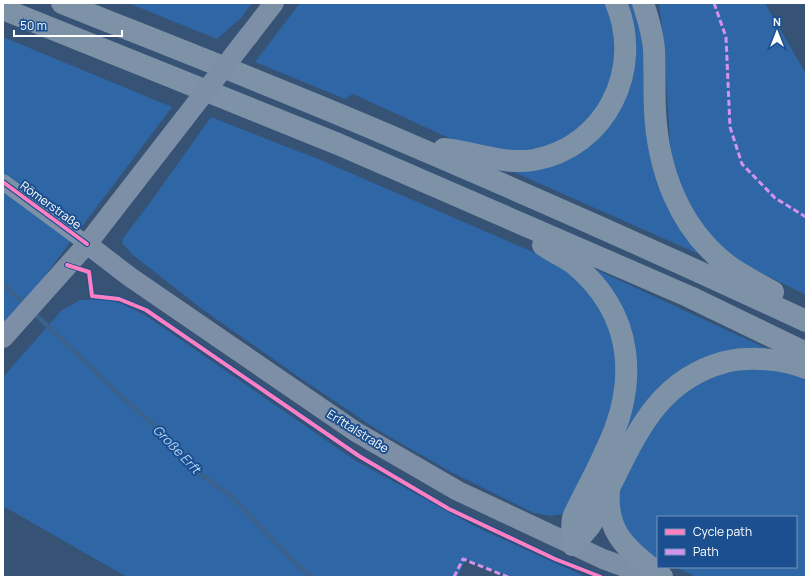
<svg xmlns="http://www.w3.org/2000/svg" width="809" height="580" font-family="Manrope,sans-serif">
	<style>
		.green { fill: #2f66a5 }
		.lines { fill: none; stroke-linecap: round; stroke-linejoin: round }
		.stream { stroke: #3b618d; stroke-width: 4.5 }
		.minor { stroke: #7d92a8; stroke-width: 16 }
		.major { stroke: #7d8ea7; stroke-width: 20 }
		.highway { stroke: #7e92a7; stroke-width: 22 }
		.major-bridge { stroke: #7d8ea7; stroke-width: 20 }
		.quiet { stroke: #d193ec; stroke-width: 3; stroke-dasharray: 6 3; stroke-linecap: butt }
		.cycleway-casing { stroke: #1b4f8f; stroke-width: 6 }
		.cycleway { stroke: #ff80c0; stroke-width: 4 }
		.labels { text-anchor: middle; dominant-baseline: central; stroke-width: 4; stroke-linejoin: round; paint-order: stroke }
		.street-label { font-size: 12px; fill: #fff; stroke: #1b4f8f }
		.water-label { font-size: 13px; font-style: italic; fill: #b5d3f5; stroke: #1b4f8f }
	</style>
	<rect width="100%" height="100%" fill="#365274"/>
	<g class="green">
		<path d="M 128,3 L 252,3 L 241,18 L 217,39 Z"/>
		<path d="M 300,3 L 608,3 L 619,64 L 599,114 L 563,143 L 512,156 L 451,139 L 353,94 L 345,99 L 255,62 Z"/>
		<path d="M 622,3 L 636,3 L 645,33 L 650,120 L 710,259 L 507,169 L 608,122 Z"/>
		<path d="M 659,3 L 765,3 L 806,74 L 806,295 L 729,257 L 701,227 L 684,196 L 671,158 L 664,46 Z"/>
		<path d="M 3,37 L 172,107 L 26,301 L 3,326 Z"/>
		<path d="M 211,117 L 318,159 L 533,252 L 557,261 L 595,294 L 617,344 L 616,398 L 571,507 L 563,514 L 550,516 L 534,513 L 451,472 L 376,429 L 293,373 L 202,309 L 134,256 L 122,243 L 123,238 L 149,204 Z"/>
		<path d="M 597,270 L 768,349 L 712,359 L 614,448 L 632,391 Z"/>
		<path d="M 102,299 L 120,303 L 145,315 L 356,461 L 478,528 L 586,577 L 511,577 L 466,559 L 457,577 L 127,577 L 3,506 L 3,377 L 61,311 L 80,300 Z"/>
		<path d="M 746,366 L 788,373 L 806,379 L 806,577 L 697,577 L 675,567 L 796,567 L 796,517 L 658,517 L 658,559 L 639,549 L 615,509 L 621,480 L 656,417 L 694,381 Z"/>
	</g>
	<g class="lines">
		<g class="stream">
			<path d="M 3,284 L 26,306"/>
			<path d="M 33,312 L 123,398 L 155,426 L 195,470 L 232,497 L 295,563 L 311,577"/>
		</g>
		<path class="minor" d="M 3,182 L 87,244"/>
		<g class="major">
			<path d="M 250,34 L 274,3"/>
			<path d="M 87,244 L 130,277 L 356,432 L 458,491 L 603,559 L 652,577"/>
			<path d="M 3,338 L 87,244 L 184,119"/>
		</g>
		<g class="highway">
			<path d="M 62,3 C 180,50 299,96 416,147 C 547,203 677,261 806,321"/>
			<path d="M 643,3 C 648,18 653,34 654,50 C 655,71 654,91 655,111 C 658,170 679,227 726,264 C 740,275 758,283 773,292"/>
			<path d="M 3,9 L 338,144 L 690,297 L 806,353"/>
			<path d="M 444,149 C 474,152 502,165 534,160 C 606,147 644,69 616,3"/>
			<path d="M 543,245 C 552,252 564,256 574,264 C 634,314 639,382 606,450 C 599,467 590,483 582,499 C 579,505 575,512 573,518 C 571,526 573,537 573,545"/>
			<path d="M 609,489 C 605,536 630,550 662,577"/>
			<path d="M 573,545 C 578,539 584,533 589,527 C 596,517 601,503 607,492 C 636,435 657,380 725,362 C 750,356 783,359 806,368"/>
		</g>
		<path class="major-bridge" d="M 184,119 L 250,34"/>
		<g class="quiet">
			<path d="M 714,3 L 726,37 L 730,127 L 742,164 L 775,198 L 806,217"/>
			<path d="M 454,577 L 463,559 L 508,577"/>
		</g>
		<defs>
			<g id="cycleway">
				<path d="M 3,182 L 87,244"/>
				<path d="M 67,265 L 89,272 L 92,296 L 119,299 L 146,310 L 359,456 L 449,509 L 555,559 L 601,577"/>
			</g>
		</defs>
		<use href="#cycleway" class="cycleway-casing"/>
		<use href="#cycleway" class="cycleway"/>
	</g>
	<g class="labels">
		<g class="street-label">
			<text transform="translate(51 205) rotate(36)">Römerstraße</text>
			<text transform="translate(358 431) rotate(32)">Erfttalstraße</text>
		</g>
		<g class="water-label">
			<text transform="translate(177 449) rotate(46)">Große Erft</text>
		</g>
	</g>
	<rect width="809" height="580" fill="none" stroke="#ffffff" stroke-width="8"/>
	<rect x="657" y="516" width="140" height="52" fill="#1b4f8f" stroke="#7695bc"/>
	<rect x="665" y="529" width="20" height="6" fill="#ff80c0" stroke="#7695bc"/>
	<text x="693" y="536" font-size="12" fill="#ffffff">Cycle path</text>
	<rect x="665" y="549" width="20" height="6" fill="#d193ec" stroke="#7695bc"/>
	<text x="693" y="556" font-size="12" fill="#ffffff">Path</text>
	<g transform="translate(777 32)" stroke="#1b4f8f" stroke-width="3" paint-order="stroke">
	<path d="M0-3L7 15L0 10L-7 15Z" fill="#ffffff"/>
	<text y="-6" font-size="11" font-weight="bold" text-anchor="middle" fill="#ffffff">N</text>
	</g>
	<path d="M14 30v6h108v-6" fill="none" stroke="#ffffff" stroke-width="2"/>
	<text x="20" y="30" font-size="12" fill="#ffffff" stroke="#1b4f8f" stroke-width="3" paint-order="stroke">50 m</text>
</svg>
